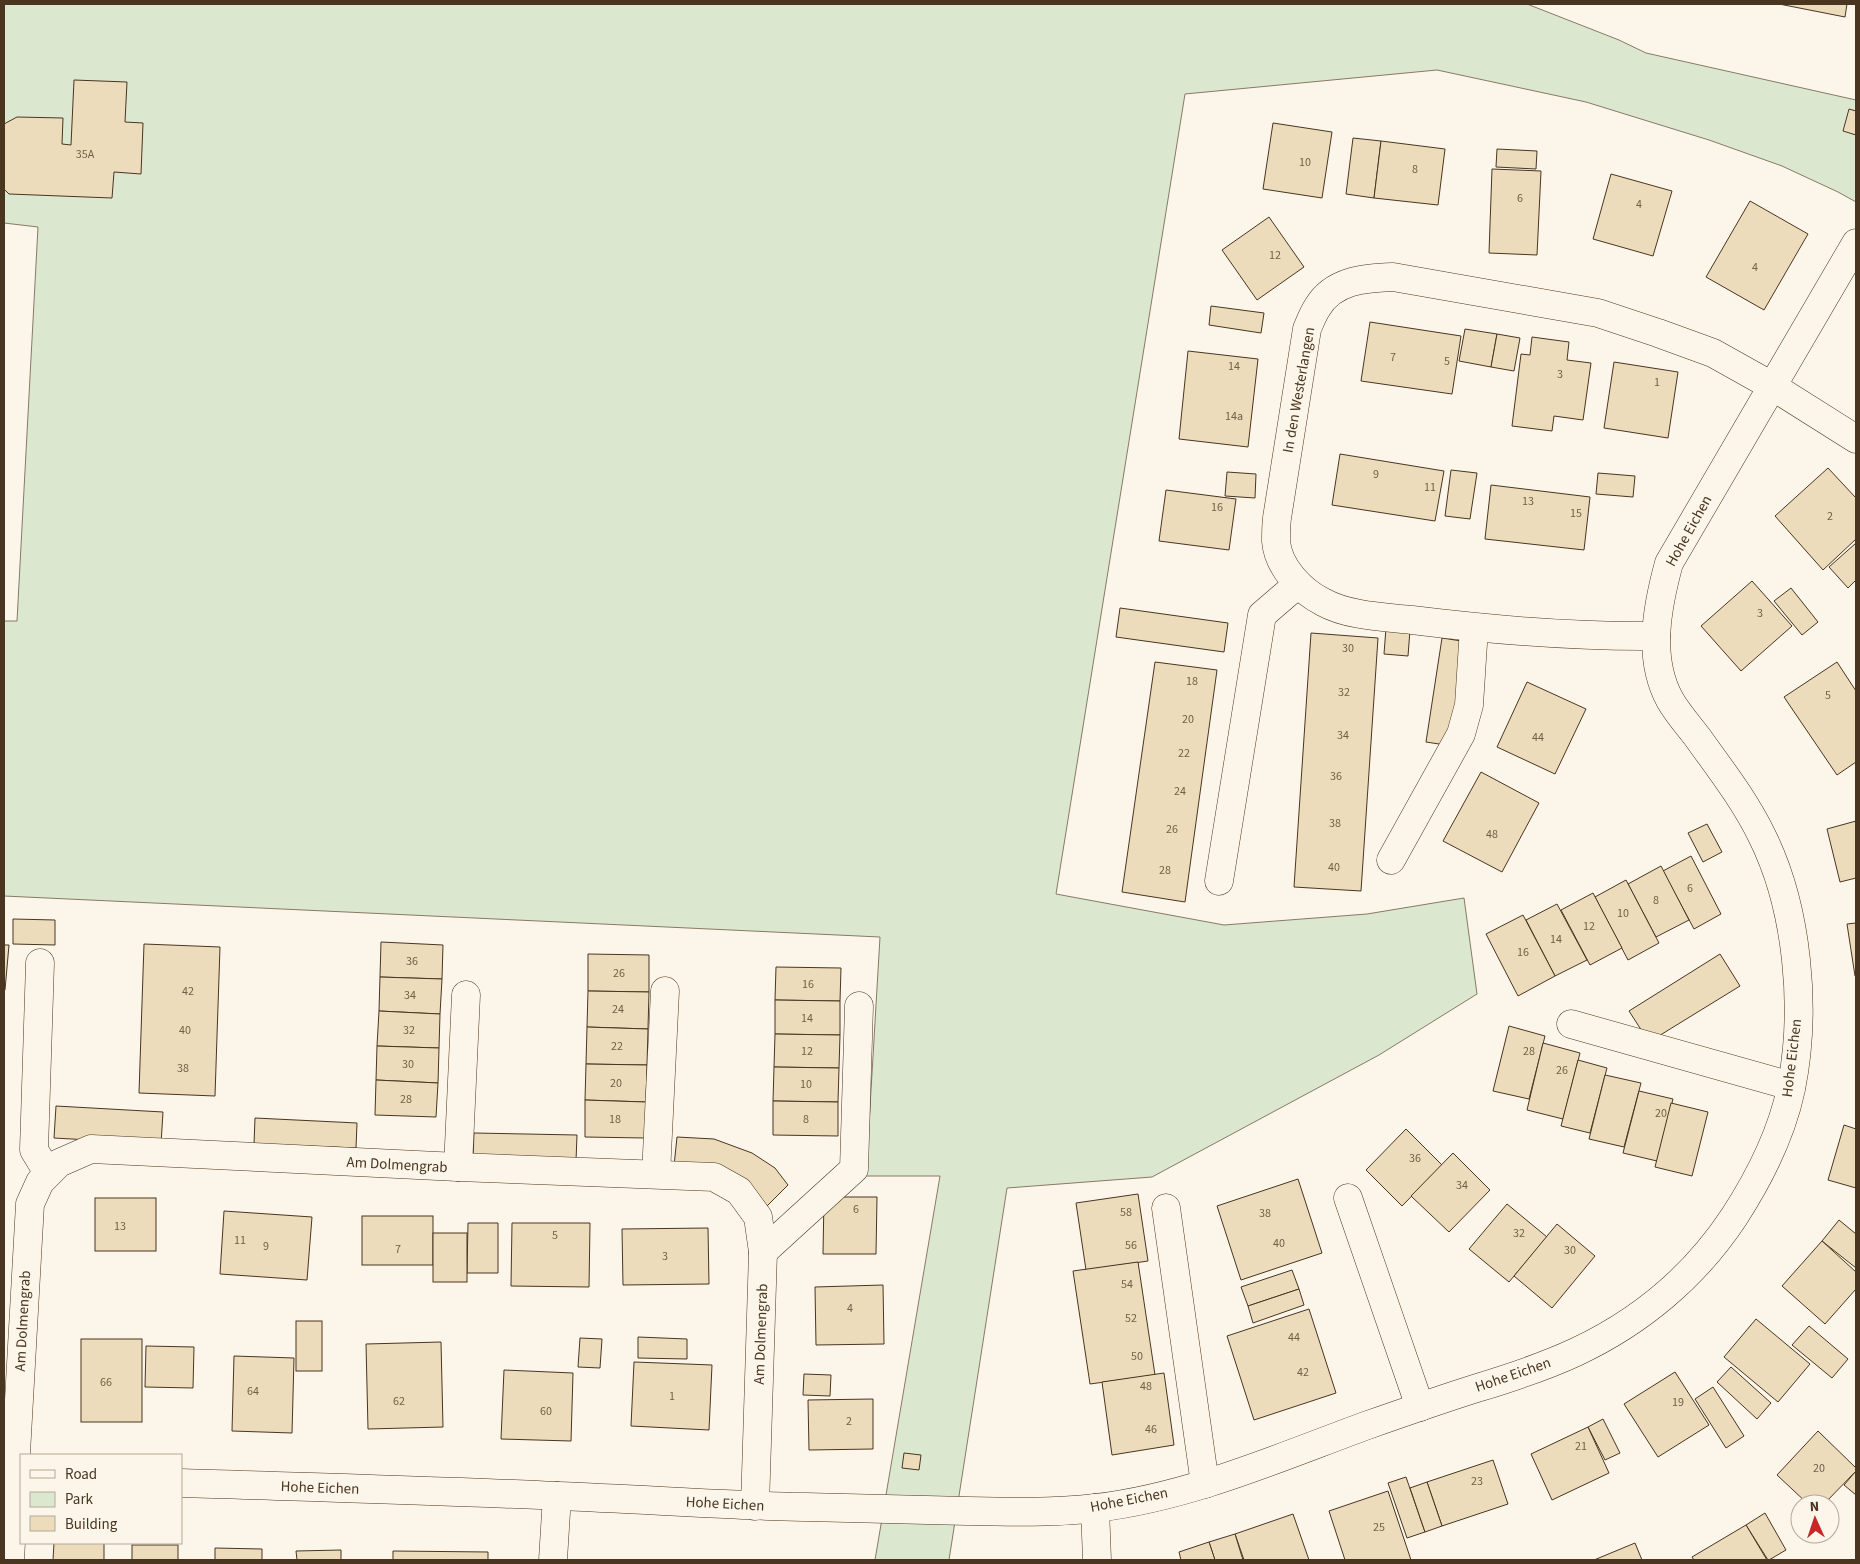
<svg xmlns="http://www.w3.org/2000/svg" width="1860" height="1564" font-family="'Source Sans 3',sans-serif">
	<style>
		.green { fill: #dce7d0; stroke: #887966 }
		.building { fill: #ecdcbc; stroke: #4a3520 }
		.lines { fill: none; stroke-linecap: round; stroke-linejoin: round }
		.minor-casing { stroke: #4a3520; stroke-width: 29 }
		.minor { stroke: #fbf6e9; stroke-width: 28 }
		.labels { text-anchor: middle; dominant-baseline: central; stroke-width: 4; stroke-linejoin: round; paint-order: stroke }
		.number-label { font-size: 12px; fill: #725f47 }
		.street-label { font-size: 15px; fill: #4a3520; stroke: #fbf6e9 }
	</style>
	<rect width="100%" height="100%" fill="#fbf6e9"/>
	<path class="green" d="M 4,4 L 1527,4 L 1619,40 L 1646,53 L 1856,100 L 1856,202 L 1838,192 L 1782,166 L 1709,140 L 1586,102 L 1437,70 L 1185,94 L 1056,894 L 1224,925 L 1367,914 L 1464,898 L 1477,994 L 1379,1055 L 1152,1177 L 1007,1188 L 949,1560 L 875,1560 L 940,1176 L 866,1176 L 880,937 L 4,896 L 4,621 L 17,621 L 38,227 L 4,223 Z"/>
	<g class="building">
		<path d="M 1779,4 L 1847,4 L 1845,17 Z"/>
		<path d="M 74,80 L 127,82 L 125,122 L 143,123 L 141,174 L 114,172 L 112,198 L 9,194 L 4,189 L 4,124 L 17,117 L 63,118 L 62,144 L 71,145 Z"/>
		<path d="M 1849,109 L 1856,111 L 1856,135 L 1843,131 Z"/>
		<path d="M 1273,123 L 1332,132 L 1322,198 L 1263,189 Z"/>
		<path d="M 1353,138 L 1381,141 L 1374,198 L 1346,194 Z"/>
		<path d="M 1381,141 L 1445,149 L 1438,205 L 1374,198 Z"/>
		<path d="M 1497,149 L 1537,151 L 1536,169 L 1496,167 Z"/>
		<path d="M 1492,169 L 1541,171 L 1537,255 L 1489,253 Z"/>
		<path d="M 1611,174 L 1672,191 L 1653,256 L 1593,239 Z"/>
		<path d="M 1750,201 L 1808,234 L 1764,310 L 1706,277 Z"/>
		<path d="M 1269,217 L 1304,267 L 1257,300 L 1222,250 Z"/>
		<path d="M 1211,306 L 1264,313 L 1261,333 L 1209,325 Z"/>
		<path d="M 1370,322 L 1461,336 L 1452,394 L 1361,381 Z"/>
		<path d="M 1465,329 L 1497,334 L 1491,367 L 1459,361 Z"/>
		<path d="M 1497,334 L 1520,338 L 1514,371 L 1491,367 Z"/>
		<path d="M 1532,337 L 1569,342 L 1567,360 L 1591,363 L 1583,420 L 1554,416 L 1552,431 L 1512,426 L 1521,354 L 1530,355 Z"/>
		<path d="M 1188,351 L 1258,359 L 1248,447 L 1179,439 Z"/>
		<path d="M 1614,362 L 1678,372 L 1668,438 L 1604,428 Z"/>
		<path d="M 1340,454 L 1444,471 L 1435,521 L 1332,505 Z"/>
		<path d="M 1828,468 L 1856,498 L 1856,539 L 1823,570 L 1775,516 Z"/>
		<path d="M 1451,470 L 1477,473 L 1470,519 L 1445,516 Z"/>
		<path d="M 1227,472 L 1256,474 L 1255,498 L 1225,496 Z"/>
		<path d="M 1598,473 L 1635,476 L 1633,497 L 1596,494 Z"/>
		<path d="M 1491,485 L 1590,497 L 1584,550 L 1485,539 Z"/>
		<path d="M 1166,490 L 1236,499 L 1229,550 L 1159,541 Z"/>
		<path d="M 1856,543 L 1856,580 L 1848,588 L 1829,567 Z"/>
		<path d="M 1752,581 L 1792,626 L 1741,671 L 1701,626 Z"/>
		<path d="M 1791,588 L 1818,622 L 1802,635 L 1774,601 Z"/>
		<path d="M 1120,608 L 1228,623 L 1224,652 L 1116,637 Z"/>
		<path d="M 1386,628 L 1410,630 L 1408,656 L 1384,654 Z"/>
		<path d="M 1311,633 L 1378,638 L 1361,891 L 1294,887 Z"/>
		<path d="M 1442,638 L 1468,642 L 1452,746 L 1426,742 Z"/>
		<path d="M 1155,662 L 1217,670 L 1185,902 L 1122,892 Z"/>
		<path d="M 1837,662 L 1856,691 L 1856,762 L 1837,775 L 1784,697 Z"/>
		<path d="M 1527,682 L 1586,709 L 1555,774 L 1497,747 Z"/>
		<path d="M 1481,772 L 1539,803 L 1502,872 L 1443,841 Z"/>
		<path d="M 1856,821 L 1856,878 L 1840,882 L 1827,829 Z"/>
		<path d="M 1707,824 L 1722,852 L 1703,862 L 1688,833 Z"/>
		<path d="M 1691,856 L 1721,914 L 1694,929 L 1663,871 Z"/>
		<path d="M 1661,866 L 1689,920 L 1656,937 L 1628,884 Z"/>
		<path d="M 1626,880 L 1659,943 L 1628,960 L 1595,897 Z"/>
		<path d="M 1593,893 L 1622,948 L 1590,965 L 1561,910 Z"/>
		<path d="M 1557,904 L 1587,960 L 1555,976 L 1526,920 Z"/>
		<path d="M 1523,915 L 1555,976 L 1518,996 L 1486,934 Z"/>
		<path d="M 13,919 L 55,920 L 55,945 L 13,944 Z"/>
		<path d="M 1856,923 L 1856,975 L 1855,976 L 1847,924 Z"/>
		<path d="M 381,942 L 443,945 L 442,979 L 380,977 Z"/>
		<path d="M 144,944 L 220,947 L 215,1096 L 139,1093 Z"/>
		<path d="M 4,945 L 9,945 L 5,990 L 4,989 Z"/>
		<path d="M 588,954 L 649,955 L 649,992 L 588,991 Z"/>
		<path d="M 1720,954 L 1740,986 L 1649,1042 L 1629,1011 Z"/>
		<path d="M 776,967 L 841,968 L 840,1001 L 775,1000 Z"/>
		<path d="M 380,977 L 442,979 L 440,1014 L 379,1011 Z"/>
		<path d="M 588,991 L 649,992 L 648,1029 L 587,1027 Z"/>
		<path d="M 775,1000 L 840,1001 L 840,1035 L 775,1034 Z"/>
		<path d="M 379,1011 L 440,1014 L 439,1048 L 377,1046 Z"/>
		<path d="M 1509,1026 L 1545,1036 L 1529,1099 L 1493,1091 Z"/>
		<path d="M 587,1027 L 648,1029 L 647,1065 L 586,1064 Z"/>
		<path d="M 775,1034 L 840,1035 L 839,1068 L 774,1067 Z"/>
		<path d="M 1543,1043 L 1580,1053 L 1563,1119 L 1527,1110 Z"/>
		<path d="M 377,1046 L 439,1048 L 438,1083 L 376,1080 Z"/>
		<path d="M 1578,1060 L 1607,1068 L 1590,1133 L 1561,1126 Z"/>
		<path d="M 586,1064 L 647,1065 L 646,1102 L 585,1100 Z"/>
		<path d="M 774,1067 L 839,1068 L 838,1102 L 773,1101 Z"/>
		<path d="M 1605,1075 L 1641,1083 L 1624,1147 L 1589,1139 Z"/>
		<path d="M 376,1080 L 438,1083 L 436,1117 L 375,1115 Z"/>
		<path d="M 1639,1091 L 1673,1099 L 1657,1161 L 1623,1153 Z"/>
		<path d="M 585,1100 L 646,1102 L 645,1138 L 585,1137 Z"/>
		<path d="M 773,1101 L 838,1102 L 838,1136 L 773,1135 Z"/>
		<path d="M 1671,1103 L 1708,1112 L 1692,1176 L 1655,1167 Z"/>
		<path d="M 56,1106 L 163,1112 L 161,1144 L 54,1138 Z"/>
		<path d="M 255,1118 L 357,1123 L 356,1148 L 254,1144 Z"/>
		<path d="M 1844,1125 L 1856,1129 L 1856,1188 L 1828,1180 Z"/>
		<path d="M 1406,1129 L 1442,1165 L 1402,1206 L 1366,1170 Z"/>
		<path d="M 474,1133 L 577,1135 L 576,1161 L 473,1158 Z"/>
		<path d="M 677,1137 L 714,1139 L 752,1153 L 775,1168 L 788,1185 L 767,1206 L 751,1185 L 674,1166 Z"/>
		<path d="M 1453,1153 L 1490,1190 L 1449,1232 L 1411,1196 Z"/>
		<path d="M 1298,1179 L 1322,1253 L 1241,1280 L 1217,1206 Z"/>
		<path d="M 1138,1194 L 1148,1261 L 1086,1270 L 1076,1203 Z"/>
		<path d="M 824,1197 L 877,1197 L 876,1254 L 823,1254 Z"/>
		<rect x="95" y="1198" width="61" height="53"/>
		<path d="M 1507,1204 L 1547,1237 L 1509,1282 L 1469,1249 Z"/>
		<path d="M 224,1211 L 312,1217 L 307,1280 L 220,1274 Z"/>
		<rect x="362" y="1216" width="71" height="49"/>
		<path d="M 1839,1220 L 1856,1234 L 1856,1268 L 1822,1241 Z"/>
		<path d="M 468,1223 L 498,1223 L 498,1273 L 467,1273 Z"/>
		<path d="M 512,1223 L 590,1223 L 589,1287 L 511,1286 Z"/>
		<path d="M 1557,1224 L 1595,1256 L 1552,1308 L 1514,1276 Z"/>
		<path d="M 708,1228 L 709,1284 L 623,1285 L 622,1229 Z"/>
		<rect x="433" y="1233" width="34" height="49"/>
		<path d="M 1822,1241 L 1856,1272 L 1856,1289 L 1825,1324 L 1782,1286 Z"/>
		<path d="M 1138,1262 L 1155,1375 L 1090,1384 L 1073,1271 Z"/>
		<path d="M 1292,1270 L 1299,1289 L 1248,1306 L 1241,1287 Z"/>
		<path d="M 883,1285 L 884,1344 L 816,1345 L 815,1287 Z"/>
		<path d="M 1299,1289 L 1304,1305 L 1253,1323 L 1248,1306 Z"/>
		<path d="M 1309,1309 L 1336,1393 L 1254,1420 L 1227,1336 Z"/>
		<path d="M 1756,1319 L 1810,1364 L 1778,1402 L 1724,1357 Z"/>
		<rect x="296" y="1321" width="26" height="50"/>
		<path d="M 1809,1326 L 1848,1359 L 1832,1378 L 1792,1345 Z"/>
		<path d="M 638,1337 L 687,1339 L 687,1359 L 638,1358 Z"/>
		<path d="M 580,1338 L 602,1339 L 600,1368 L 578,1367 Z"/>
		<rect x="81" y="1339" width="61" height="83"/>
		<path d="M 441,1342 L 443,1427 L 368,1429 L 366,1344 Z"/>
		<path d="M 146,1346 L 194,1347 L 193,1388 L 145,1387 Z"/>
		<path d="M 234,1356 L 294,1358 L 292,1433 L 232,1431 Z"/>
		<path d="M 634,1362 L 712,1365 L 709,1430 L 631,1426 Z"/>
		<path d="M 1731,1367 L 1771,1403 L 1757,1419 L 1717,1382 Z"/>
		<path d="M 504,1370 L 573,1373 L 571,1441 L 501,1439 Z"/>
		<path d="M 1675,1372 L 1709,1425 L 1658,1457 L 1624,1404 Z"/>
		<path d="M 1164,1373 L 1174,1445 L 1112,1455 L 1102,1382 Z"/>
		<path d="M 804,1374 L 831,1375 L 830,1396 L 803,1395 Z"/>
		<path d="M 1713,1387 L 1744,1436 L 1726,1448 L 1695,1399 Z"/>
		<path d="M 873,1399 L 873,1449 L 809,1450 L 808,1400 Z"/>
		<path d="M 1603,1419 L 1620,1453 L 1605,1460 L 1588,1427 Z"/>
		<path d="M 1588,1427 L 1609,1473 L 1552,1500 L 1531,1454 Z"/>
		<path d="M 1818,1431 L 1856,1468 L 1856,1471 L 1824,1504 L 1808,1504 L 1777,1475 Z"/>
		<path d="M 904,1453 L 921,1455 L 919,1470 L 902,1468 Z"/>
		<path d="M 1493,1460 L 1508,1504 L 1442,1526 L 1427,1482 Z"/>
		<path d="M 1856,1471 L 1856,1495 L 1844,1485 Z"/>
		<path d="M 1406,1477 L 1425,1532 L 1407,1538 L 1388,1483 Z"/>
		<path d="M 1427,1482 L 1442,1526 L 1425,1532 L 1410,1488 Z"/>
		<path d="M 1388,1491 L 1411,1560 L 1345,1560 L 1329,1511 Z"/>
		<path d="M 1765,1513 L 1786,1550 L 1769,1560 L 1768,1560 L 1746,1525 Z"/>
		<path d="M 1293,1514 L 1309,1560 L 1244,1560 L 1235,1534 Z"/>
		<path d="M 1746,1525 L 1767,1560 L 1694,1560 L 1692,1557 Z"/>
		<path d="M 1235,1534 L 1243,1560 L 1215,1560 L 1209,1542 Z"/>
		<path d="M 1209,1542 L 1215,1560 L 1181,1560 L 1179,1552 Z"/>
		<path d="M 54,1543 L 104,1543 L 104,1560 L 53,1560 Z"/>
		<path d="M 1635,1543 L 1642,1560 L 1594,1560 Z"/>
		<rect x="132" y="1545" width="46" height="15"/>
		<path d="M 215,1548 L 262,1549 L 262,1560 L 215,1560 Z"/>
		<path d="M 341,1550 L 341,1560 L 297,1560 L 296,1551 Z"/>
		<path d="M 393,1551 L 488,1552 L 488,1560 L 393,1560 Z"/>
	</g>
	<g class="lines">
		<defs>
			<g id="minor">
				<path d="M 1656,636 C 1574,637 1493,630 1412,620 C 1384,617 1348,616 1323,602 C 1301,591 1278,567 1276,541 C 1276,533 1276,526 1277,518 L 1307,329 C 1310,322 1313,314 1317,308 C 1333,280 1365,278 1393,277 L 1598,313 L 1658,333 L 1713,353 L 1772,386 L 1856,439"/>
				<path d="M 1391,860 L 1461,734 L 1469,705 L 1474,628"/>
				<path d="M 1219,881 L 1262,615 L 1298,584"/>
				<path d="M 40,963 L 34,1150 L 48,1173"/>
				<path d="M 1571,1024 L 1791,1086"/>
				<path d="M 458,1167 L 466,995"/>
				<path d="M 656,1174 L 665,991"/>
				<path d="M 1348,1198 L 1420,1407"/>
				<path d="M 1166,1208 L 1205,1484"/>
				<path d="M 763,1252 L 854,1169 L 859,1006"/>
				<path d="M 181,1483 C 306,1487 432,1490 557,1496 C 639,1499 721,1505 803,1507 C 858,1508 913,1510 967,1511 C 1011,1512 1053,1513 1096,1508 C 1189,1497 1278,1458 1365,1426 C 1402,1413 1439,1400 1477,1388 C 1510,1378 1544,1367 1576,1352 C 1640,1322 1695,1276 1734,1217 C 1760,1177 1781,1136 1791,1089 C 1807,1010 1798,908 1762,836 C 1745,801 1721,770 1698,738 C 1689,726 1678,714 1670,700 C 1647,658 1657,607 1669,563 L 1856,243"/>
				<path d="M 1095,1508 L 1097,1560"/>
				<path d="M 10,1560 L 30,1204 L 40,1182 L 59,1163 L 91,1149 L 458,1167 L 714,1177 L 739,1191 L 758,1217 L 763,1252 L 755,1506"/>
				<path d="M 553,1560 L 557,1496"/>
			</g>
		</defs>
		<use href="#minor" class="minor-casing"/>
		<use href="#minor" class="minor"/>
	</g>
	<g class="labels">
		<g class="number-label">
			<text x="85" y="154">35A</text>
			<text x="1305" y="162">10</text>
			<text x="1415" y="169">8</text>
			<text x="1520" y="198">6</text>
			<text x="1639" y="204">4</text>
			<text x="1275" y="255">12</text>
			<text x="1755" y="267">4</text>
			<text x="1393" y="357">7</text>
			<text x="1447" y="361">5</text>
			<text x="1234" y="366">14</text>
			<text x="1560" y="374">3</text>
			<text x="1657" y="382">1</text>
			<text x="1234" y="416">14a</text>
			<text x="1376" y="474">9</text>
			<text x="1430" y="487">11</text>
			<text x="1528" y="501">13</text>
			<text x="1217" y="507">16</text>
			<text x="1576" y="513">15</text>
			<text x="1830" y="516">2</text>
			<text x="1760" y="613">3</text>
			<text x="1348" y="648">30</text>
			<text x="1192" y="681">18</text>
			<text x="1344" y="692">32</text>
			<text x="1828" y="695">5</text>
			<text x="1188" y="719">20</text>
			<text x="1343" y="735">34</text>
			<text x="1538" y="737">44</text>
			<text x="1184" y="753">22</text>
			<text x="1336" y="776">36</text>
			<text x="1180" y="791">24</text>
			<text x="1335" y="823">38</text>
			<text x="1172" y="829">26</text>
			<text x="1492" y="834">48</text>
			<text x="1334" y="867">40</text>
			<text x="1165" y="870">28</text>
			<text x="1690" y="888">6</text>
			<text x="1656" y="900">8</text>
			<text x="1623" y="913">10</text>
			<text x="1589" y="926">12</text>
			<text x="1556" y="939">14</text>
			<text x="1523" y="952">16</text>
			<text x="412" y="961">36</text>
			<text x="619" y="973">26</text>
			<text x="808" y="984">16</text>
			<text x="188" y="991">42</text>
			<text x="410" y="995">34</text>
			<text x="618" y="1009">24</text>
			<text x="807" y="1018">14</text>
			<text x="185" y="1030">40</text>
			<text x="409" y="1030">32</text>
			<text x="617" y="1046">22</text>
			<text x="807" y="1051">12</text>
			<text x="1529" y="1051">28</text>
			<text x="408" y="1064">30</text>
			<text x="183" y="1068">38</text>
			<text x="1562" y="1070">26</text>
			<text x="616" y="1083">20</text>
			<text x="806" y="1084">10</text>
			<text x="406" y="1099">28</text>
			<text x="1661" y="1113">20</text>
			<text x="615" y="1119">18</text>
			<text x="806" y="1119">8</text>
			<text x="1415" y="1158">36</text>
			<text x="1462" y="1185">34</text>
			<text x="856" y="1209">6</text>
			<text x="1126" y="1212">58</text>
			<text x="1265" y="1213">38</text>
			<text x="120" y="1226">13</text>
			<text x="1519" y="1233">32</text>
			<text x="555" y="1235">5</text>
			<text x="240" y="1240">11</text>
			<text x="1279" y="1243">40</text>
			<text x="1131" y="1245">56</text>
			<text x="266" y="1246">9</text>
			<text x="398" y="1249">7</text>
			<text x="1570" y="1250">30</text>
			<text x="665" y="1256">3</text>
			<text x="1127" y="1284">54</text>
			<text x="850" y="1308">4</text>
			<text x="1131" y="1318">52</text>
			<text x="1294" y="1337">44</text>
			<text x="1137" y="1356">50</text>
			<text x="1303" y="1372">42</text>
			<text x="106" y="1382">66</text>
			<text x="1146" y="1386">48</text>
			<text x="253" y="1391">64</text>
			<text x="672" y="1396">1</text>
			<text x="399" y="1401">62</text>
			<text x="1678" y="1402">19</text>
			<text x="546" y="1411">60</text>
			<text x="849" y="1421">2</text>
			<text x="1151" y="1429">46</text>
			<text x="1581" y="1446">21</text>
			<text x="1819" y="1468">20</text>
			<text x="1477" y="1481">23</text>
			<text x="1379" y="1527">25</text>
		</g>
		<g class="street-label">
			<text transform="translate(1299 390) rotate(-80)">In den Westerlangen</text>
			<text transform="translate(1689 531) rotate(-61)">Hohe Eichen</text>
			<text transform="translate(1792 1058) rotate(-83)">Hohe Eichen</text>
			<text transform="translate(397 1165) rotate(3)">Am Dolmengrab</text>
			<text transform="translate(23 1321) rotate(-87)">Am Dolmengrab</text>
			<text transform="translate(761 1334) rotate(-88)">Am Dolmengrab</text>
			<text transform="translate(1513 1375) rotate(-19)">Hohe Eichen</text>
			<text transform="translate(320 1488) rotate(2)">Hohe Eichen</text>
			<text transform="translate(1129 1500) rotate(-11)">Hohe Eichen</text>
			<text transform="translate(725 1504) rotate(3)">Hohe Eichen</text>
		</g>
	</g>
	<rect width="1860" height="1564" fill="none" stroke="#4a3520" stroke-width="10"/>
	<rect x="20" y="1454" width="162" height="90" fill="#fbf6e9" stroke="#b4a999"/>
	<rect x="30" y="1470" width="25" height="8" fill="#fbf6e9" stroke="#b4a999"/>
	<text x="65" y="1479" font-size="15" fill="#4a3520">Road</text>
	<rect x="30" y="1492" width="25" height="15" fill="#dce7d0" stroke="#b4a999"/>
	<text x="65" y="1504" font-size="15" fill="#4a3520">Park</text>
	<rect x="30" y="1516" width="25" height="15" fill="#ecdcbc" stroke="#b4a999"/>
	<text x="65" y="1529" font-size="15" fill="#4a3520">Building</text>
	<g transform="translate(1815 1519) rotate(357)"><circle r="24" fill="#fbf6e9" stroke="#b4a999"/>
	<path d="M0-4L9 19L0 12L-9 19Z" fill="#c62828"/>
	<text y="-8" font-size="14" font-weight="bold" text-anchor="middle" fill="#4a3520">N</text>
	</g>
</svg>
